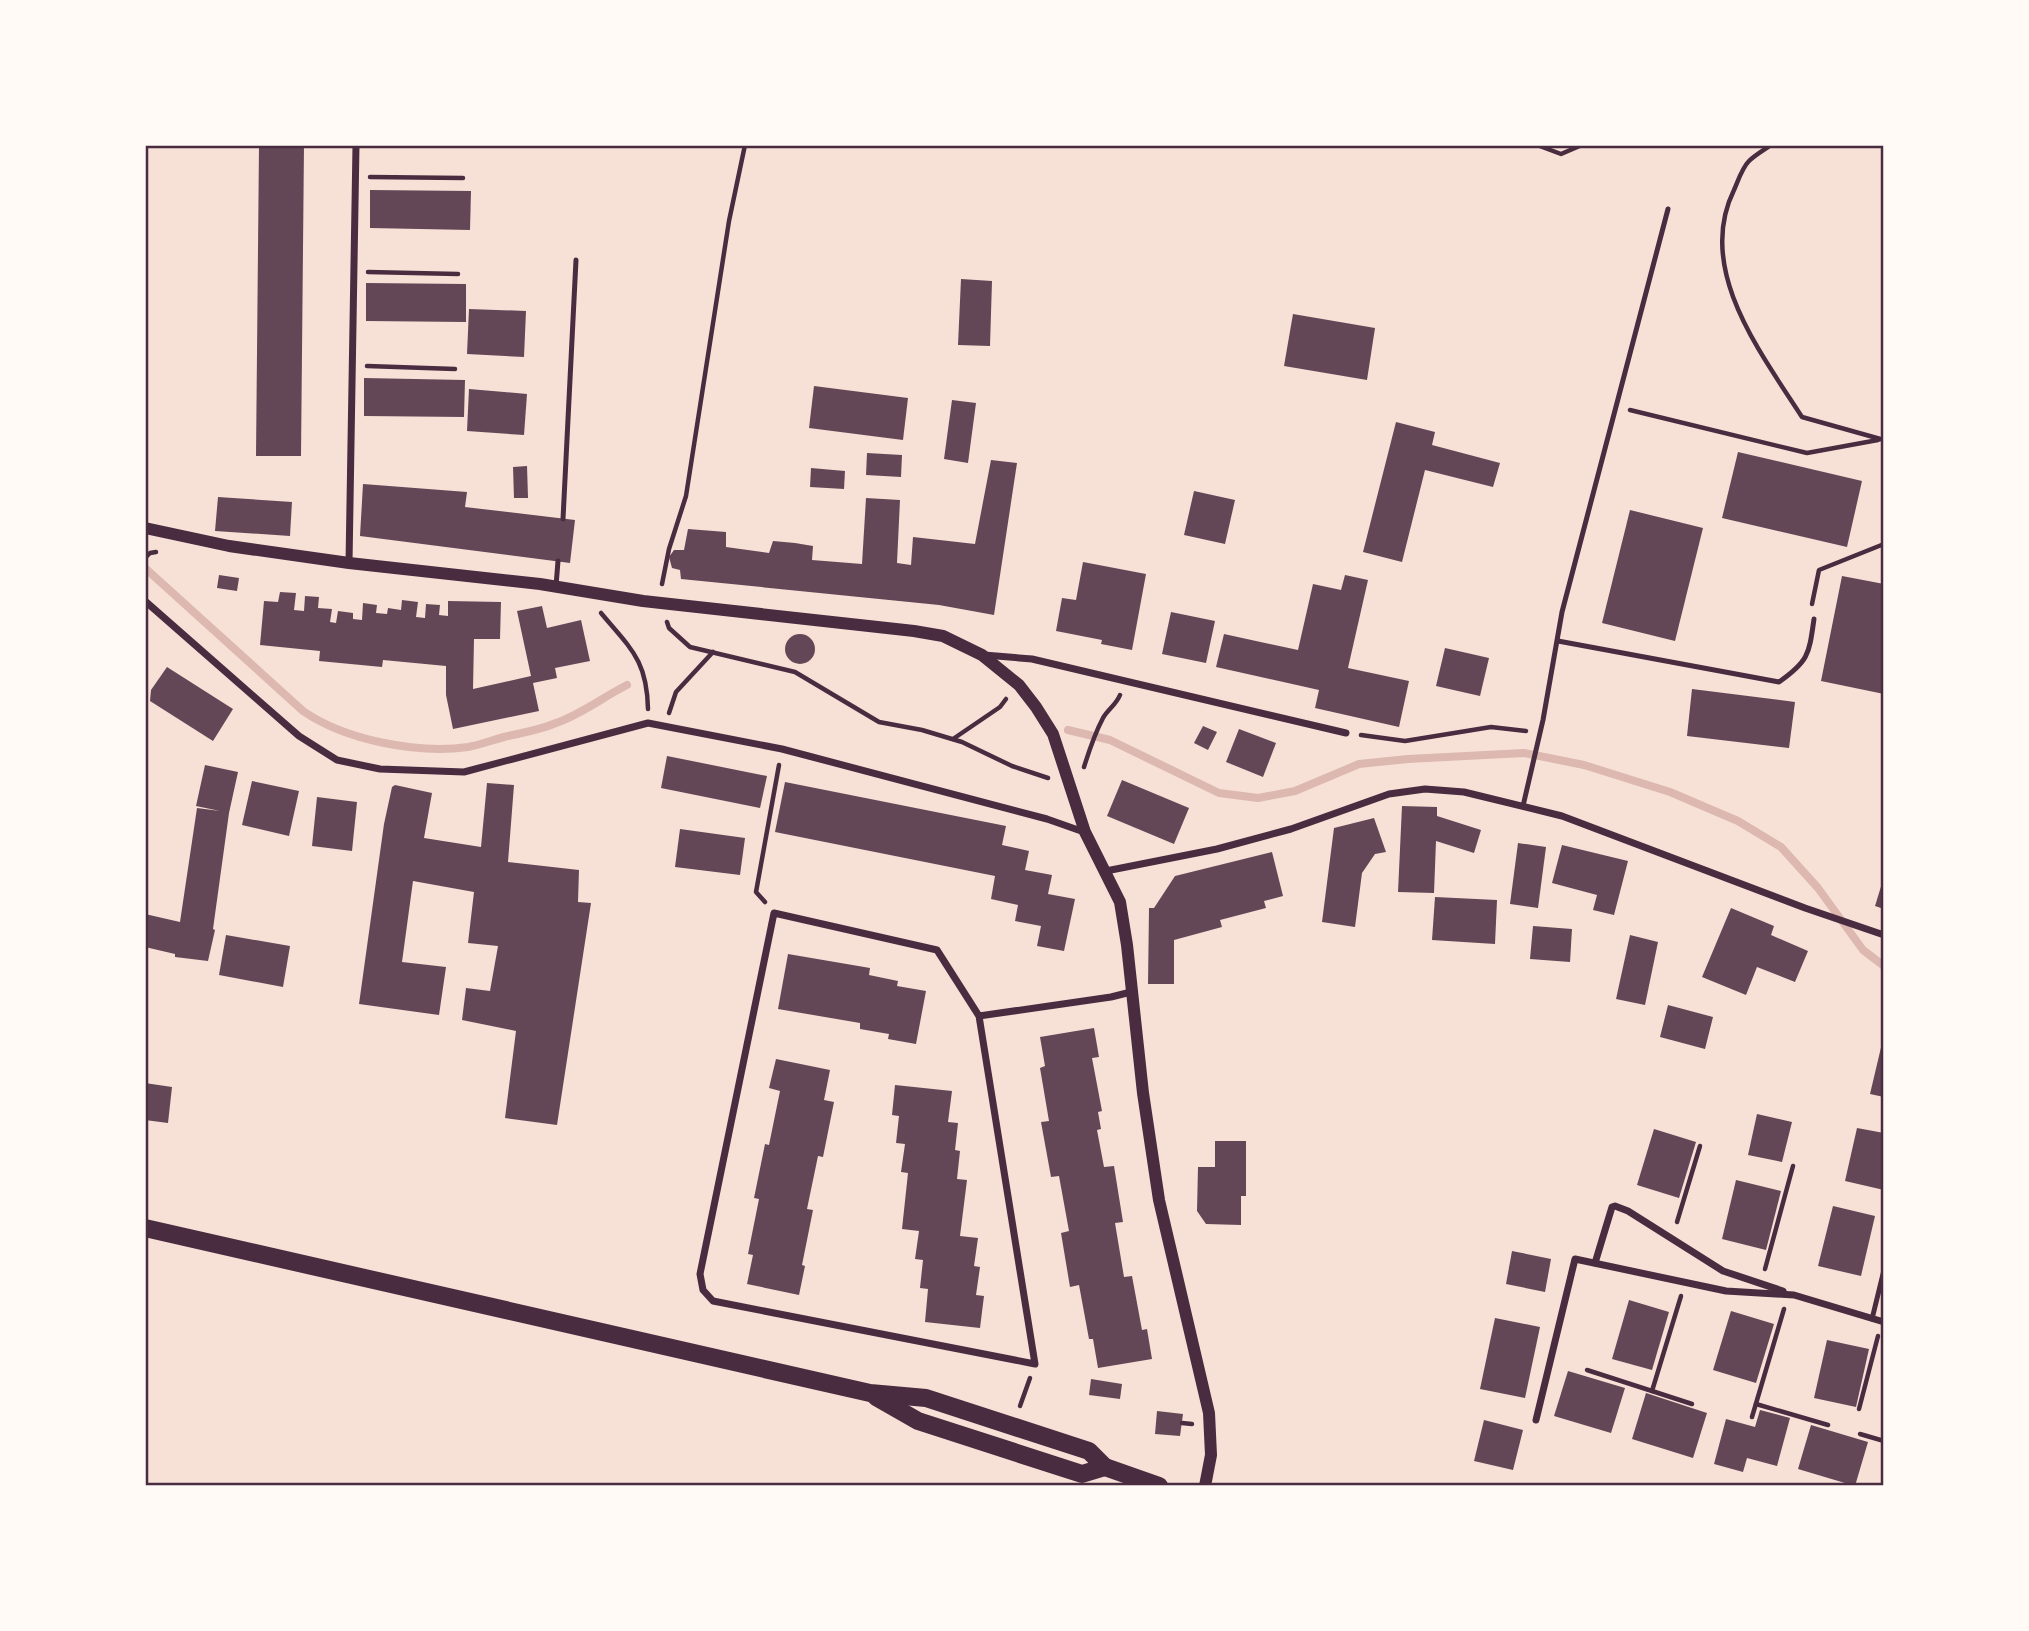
<svg xmlns="http://www.w3.org/2000/svg" width="2029" height="1631" font-family="'Sofia Sans Condensed',sans-serif">
	<style>
		.lines { fill: none; stroke-linecap: round; stroke-linejoin: round }
		.stream { stroke: #dcb8b0; stroke-width: 8 }
		.building { fill: #644757 }
		.path { stroke: #4a2c40; stroke-width: 4.5 }
		.service { stroke: #4a2c40; stroke-width: 5 }
		.minor { stroke: #4a2c40; stroke-width: 7 }
		.tertiary { stroke: #4a2c40; stroke-width: 12 }
		.primary { stroke: #4a2c40; stroke-width: 18 }
		.neatline { fill: none; stroke: #4a2c40; stroke-width: 2.5 }
	</style>
	<rect width="100%" height="100%" fill="#f7e1d7"/>
	<g class="lines">
		<g class="stream">
			<path d="M 145,568 L 303,711 C 345,740 416,754 468,747 C 480,745 492,740 504,737 C 521,733 540,730 556,723 C 582,714 603,697 627,685"/>
			<path d="M 1068,730 L 1110,740 L 1219,793 L 1258,798 L 1295,791 L 1359,764 L 1408,759 L 1524,753 L 1584,765 L 1670,792 L 1738,821 L 1781,847 L 1818,888 L 1863,950 L 1884,966"/>
		</g>
	</g>
	<g class="building">
		<path d="M 259,145 L 304,145 L 301,456 L 256,456 Z"/>
		<path d="M 370,190 L 471,191 L 470,230 L 370,228 Z"/>
		<path d="M 961,279 L 992,281 L 990,346 L 958,345 Z"/>
		<path d="M 366,283 L 466,284 L 466,322 L 366,321 Z"/>
		<path d="M 469,309 L 526,311 L 524,357 L 467,354 Z"/>
		<path d="M 1293,314 L 1375,328 L 1367,380 L 1284,366 Z"/>
		<path d="M 364,378 L 465,380 L 464,417 L 364,416 Z"/>
		<path d="M 814,386 L 908,398 L 903,440 L 809,428 Z"/>
		<path d="M 469,389 L 527,394 L 524,435 L 467,431 Z"/>
		<path d="M 952,400 L 976,403 L 968,463 L 944,459 Z"/>
		<path d="M 1396,422 L 1435,432 L 1432,445 L 1500,463 L 1493,487 L 1425,470 L 1402,562 L 1363,552 Z"/>
		<path d="M 1738,452 L 1862,481 L 1847,547 L 1722,518 Z"/>
		<path d="M 867,453 L 902,455 L 901,477 L 866,475 Z"/>
		<path d="M 991,460 L 1017,463 L 994,615 L 939,605 L 681,579 L 680,570 L 672,568 L 669,557 L 674,550 L 684,550 L 688,529 L 726,532 L 726,547 L 769,553 L 773,541 L 795,543 L 813,546 L 812,560 L 862,564 L 866,498 L 900,500 L 897,563 L 911,565 L 913,537 L 975,544 Z"/>
		<path d="M 527,466 L 528,498 L 514,498 L 513,467 Z"/>
		<path d="M 811,468 L 845,471 L 844,489 L 810,487 Z"/>
		<path d="M 363,484 L 467,492 L 465,507 L 575,520 L 570,563 L 360,536 Z"/>
		<path d="M 1194,491 L 1235,500 L 1225,544 L 1184,535 Z"/>
		<path d="M 218,497 L 292,502 L 290,536 L 215,531 Z"/>
		<path d="M 1630,510 L 1703,528 L 1675,641 L 1602,623 Z"/>
		<path d="M 1083,562 L 1146,574 L 1132,650 L 1101,644 L 1102,640 L 1056,631 L 1062,598 L 1076,600 Z"/>
		<path d="M 219,575 L 239,578 L 237,591 L 217,588 Z"/>
		<path d="M 1345,575 L 1368,580 L 1348,668 L 1409,681 L 1399,727 L 1315,708 L 1319,690 L 1216,667 L 1224,634 L 1298,650 L 1313,584 L 1341,590 Z"/>
		<path d="M 1842,576 L 1884,584 L 1884,694 L 1821,681 Z"/>
		<path d="M 280,592 L 296,593 L 294,610 L 304,611 L 305,596 L 319,597 L 318,608 L 332,609 L 330,622 L 336,623 L 338,611 L 353,613 L 353,619 L 362,620 L 363,603 L 377,605 L 376,613 L 387,614 L 388,608 L 401,610 L 402,600 L 418,602 L 416,617 L 425,618 L 426,604 L 440,605 L 439,615 L 448,616 L 448,601 L 501,602 L 500,639 L 474,639 L 473,689 L 531,676 L 517,611 L 542,606 L 547,628 L 581,620 L 590,661 L 555,668 L 557,678 L 533,683 L 539,711 L 453,729 L 446,695 L 446,666 L 383,660 L 382,667 L 319,661 L 320,651 L 260,645 L 264,601 L 278,602 Z"/>
		<path d="M 1171,612 L 1215,621 L 1206,663 L 1162,654 Z"/>
		<circle cx="800" cy="649" r="15"/>
		<path d="M 1445,648 L 1489,658 L 1480,696 L 1436,686 Z"/>
		<path d="M 167,667 L 233,709 L 213,741 L 150,701 L 151,690 Z"/>
		<path d="M 1692,689 L 1795,702 L 1789,748 L 1687,736 Z"/>
		<path d="M 1203,726 L 1217,732 L 1208,750 L 1194,743 Z"/>
		<path d="M 1239,729 L 1276,743 L 1263,777 L 1226,762 Z"/>
		<path d="M 667,756 L 767,776 L 760,808 L 661,788 Z"/>
		<path d="M 205,765 L 238,772 L 229,813 L 213,929 L 215,930 L 208,961 L 175,957 L 175,954 L 145,947 L 145,914 L 180,922 L 197,808 L 220,811 L 196,806 Z"/>
		<path d="M 1122,780 L 1189,808 L 1174,844 L 1107,816 Z"/>
		<path d="M 252,781 L 299,791 L 289,836 L 242,825 Z"/>
		<path d="M 785,782 L 1006,826 L 1002,845 L 1029,851 L 1025,870 L 1052,875 L 1048,894 L 1075,899 L 1064,951 L 1037,946 L 1041,926 L 1015,921 L 1018,905 L 991,899 L 995,876 L 775,832 Z"/>
		<path d="M 487,783 L 514,785 L 508,862 L 579,870 L 578,902 L 591,903 L 557,1125 L 505,1118 L 516,1031 L 462,1020 L 466,988 L 490,991 L 498,946 L 468,943 L 474,892 L 413,881 L 402,962 L 446,967 L 439,1015 L 359,1004 L 384,824 L 392,787 L 395,785 L 432,793 L 424,838 L 481,847 Z"/>
		<path d="M 317,797 L 357,802 L 352,851 L 312,846 Z"/>
		<path d="M 1402,806 L 1437,807 L 1437,816 L 1481,830 L 1474,853 L 1436,841 L 1434,893 L 1398,892 Z"/>
		<path d="M 1374,818 L 1386,852 L 1375,854 L 1362,873 L 1355,927 L 1322,922 L 1334,828 Z"/>
		<path d="M 680,829 L 745,838 L 740,875 L 675,867 Z"/>
		<path d="M 1518,843 L 1546,847 L 1538,908 L 1510,904 Z"/>
		<path d="M 1562,845 L 1628,861 L 1614,915 L 1593,910 L 1597,895 L 1552,883 Z"/>
		<path d="M 1272,852 L 1283,896 L 1264,901 L 1266,908 L 1220,920 L 1222,927 L 1174,940 L 1174,984 L 1148,984 L 1149,908 L 1154,908 L 1175,876 Z"/>
		<path d="M 1883,880 L 1884,880 L 1884,909 L 1875,906 Z"/>
		<path d="M 1435,897 L 1497,900 L 1495,944 L 1432,940 Z"/>
		<path d="M 1731,908 L 1774,926 L 1771,935 L 1808,951 L 1795,982 L 1757,967 L 1746,995 L 1702,977 Z"/>
		<path d="M 1533,926 L 1572,929 L 1570,962 L 1530,959 Z"/>
		<path d="M 226,935 L 290,946 L 283,987 L 219,975 Z"/>
		<path d="M 1630,935 L 1658,942 L 1645,1005 L 1616,999 Z"/>
		<path d="M 788,954 L 870,968 L 869,975 L 898,981 L 897,986 L 926,991 L 916,1044 L 888,1039 L 889,1034 L 860,1029 L 860,1023 L 778,1009 Z"/>
		<path d="M 1668,1005 L 1713,1017 L 1705,1049 L 1660,1037 Z"/>
		<path d="M 1094,1028 L 1099,1057 L 1092,1058 L 1102,1111 L 1098,1112 L 1101,1129 L 1097,1130 L 1104,1167 L 1114,1166 L 1123,1222 L 1115,1223 L 1124,1277 L 1132,1276 L 1142,1330 L 1147,1329 L 1152,1359 L 1098,1368 L 1093,1339 L 1089,1339 L 1079,1285 L 1070,1287 L 1061,1233 L 1069,1231 L 1059,1176 L 1051,1177 L 1041,1122 L 1049,1121 L 1040,1068 L 1045,1066 L 1040,1037 Z"/>
		<path d="M 1883,1039 L 1884,1039 L 1884,1097 L 1870,1094 Z"/>
		<path d="M 776,1059 L 830,1070 L 824,1100 L 834,1102 L 823,1157 L 818,1156 L 807,1209 L 813,1210 L 802,1265 L 805,1266 L 799,1295 L 747,1284 L 753,1255 L 748,1254 L 759,1199 L 754,1198 L 765,1144 L 769,1145 L 780,1091 L 769,1088 Z"/>
		<path d="M 145,1083 L 172,1087 L 168,1123 L 145,1120 Z"/>
		<path d="M 895,1085 L 952,1091 L 948,1122 L 958,1123 L 955,1150 L 960,1151 L 957,1179 L 967,1180 L 960,1236 L 978,1238 L 974,1266 L 980,1267 L 976,1295 L 984,1296 L 980,1328 L 925,1322 L 928,1289 L 920,1288 L 923,1260 L 915,1259 L 919,1231 L 902,1229 L 908,1173 L 901,1172 L 905,1144 L 896,1143 L 899,1116 L 892,1115 Z"/>
		<path d="M 1757,1114 L 1792,1122 L 1782,1162 L 1748,1155 Z"/>
		<path d="M 1857,1128 L 1884,1133 L 1884,1190 L 1845,1181 Z"/>
		<path d="M 1654,1129 L 1696,1142 L 1679,1198 L 1637,1185 Z"/>
		<path d="M 1215,1141 L 1246,1141 L 1246,1196 L 1241,1196 L 1241,1225 L 1206,1224 L 1197,1211 L 1198,1167 L 1215,1167 Z"/>
		<path d="M 1736,1180 L 1781,1191 L 1766,1250 L 1722,1239 Z"/>
		<path d="M 1833,1206 L 1875,1216 L 1861,1276 L 1818,1266 Z"/>
		<path d="M 1512,1251 L 1551,1259 L 1545,1292 L 1506,1284 Z"/>
		<path d="M 1629,1300 L 1669,1312 L 1652,1370 L 1612,1359 Z"/>
		<path d="M 1731,1311 L 1774,1324 L 1756,1383 L 1713,1370 Z"/>
		<path d="M 1495,1318 L 1540,1327 L 1525,1398 L 1480,1389 Z"/>
		<path d="M 1827,1340 L 1869,1349 L 1856,1407 L 1814,1398 Z"/>
		<path d="M 1568,1371 L 1625,1388 L 1611,1433 L 1554,1416 Z"/>
		<path d="M 1091,1379 L 1122,1384 L 1120,1399 L 1089,1395 Z"/>
		<path d="M 1646,1393 L 1707,1413 L 1693,1458 L 1632,1439 Z"/>
		<path d="M 1760,1410 L 1790,1418 L 1777,1466 L 1747,1458 L 1743,1472 L 1714,1464 L 1726,1419 L 1755,1427 Z"/>
		<path d="M 1157,1411 L 1183,1414 L 1180,1436 L 1155,1434 Z"/>
		<path d="M 1484,1420 L 1523,1430 L 1513,1470 L 1474,1461 Z"/>
		<path d="M 1811,1425 L 1868,1442 L 1855,1486 L 1798,1469 Z"/>
	</g>
	<g class="lines">
		<g class="path">
			<path d="M 1537,145 L 1561,154 L 1582,145"/>
			<path d="M 1771,145 C 1764,150 1755,155 1749,161 C 1742,168 1738,181 1734,190 C 1695,269 1761,353 1802,417 L 1884,440"/>
			<path d="M 370,177 L 463,178"/>
			<path d="M 368,272 L 458,274"/>
			<path d="M 367,366 L 455,369"/>
			<path d="M 1630,410 L 1807,453 L 1878,440"/>
			<path d="M 145,558 L 150,553 L 156,552"/>
			<path d="M 662,584 L 669,549 L 686,496 L 729,221 L 745,145"/>
			<path d="M 1812,604 L 1819,570 L 1884,544"/>
			<path d="M 601,613 C 631,649 647,660 648,709"/>
			<path d="M 667,622 L 669,628 L 690,647 L 795,672 L 879,722 L 922,730 L 962,742 L 1012,766 L 1048,778"/>
			<path d="M 669,713 L 676,692 L 713,652"/>
			<path d="M 1361,735 L 1405,741 L 1491,727 L 1526,731"/>
			<path d="M 953,739 L 1000,707 L 1006,699"/>
			<path d="M 1084,767 C 1089,751 1095,733 1103,718 C 1108,709 1116,705 1120,695"/>
			<path d="M 765,902 L 756,892 L 779,765"/>
			<path d="M 1677,1222 L 1700,1146"/>
			<path d="M 1765,1269 L 1793,1166"/>
			<path d="M 1681,1296 L 1652,1391 L 1692,1404"/>
			<path d="M 1587,1370 L 1652,1391"/>
			<path d="M 1756,1404 L 1828,1425"/>
			<path d="M 1020,1406 L 1030,1378"/>
			<path d="M 1859,1409 L 1878,1336"/>
			<path d="M 1752,1417 L 1784,1309"/>
			<path d="M 1182,1423 L 1192,1424"/>
			<path d="M 1860,1434 L 1884,1441"/>
		</g>
		<g class="service">
			<path d="M 563,519 L 576,260"/>
			<path d="M 556,586 L 558,561"/>
			<path d="M 1558,641 L 1779,682 C 1809,661 1809,654 1814,619"/>
			<path d="M 1523,806 L 1543,720 L 1562,612 L 1668,209"/>
			<path d="M 1872,1319 L 1884,1270"/>
		</g>
		<g class="minor">
			<path d="M 349,563 L 356,145"/>
			<path d="M 145,601 L 299,736 L 337,760 L 380,769 L 464,772 L 648,723 L 782,749 L 1047,819 L 1084,832"/>
			<path d="M 984,655 L 1032,659 L 1346,733"/>
			<path d="M 1106,871 L 1217,849 L 1291,829 L 1389,794 L 1425,789 L 1464,792 L 1562,816 L 1805,908 L 1884,935"/>
			<path d="M 979,1016 L 937,950 L 774,913 L 700,1274 L 703,1290 L 713,1301 L 1035,1364 L 979,1016 L 1111,997 L 1131,992"/>
			<path d="M 1595,1263 L 1612,1207 L 1615,1206 L 1628,1211 L 1723,1271 L 1783,1291"/>
			<path d="M 1536,1420 L 1575,1259 L 1726,1291 L 1794,1295 L 1884,1322"/>
		</g>
		<path class="tertiary" d="M 145,528 L 229,546 L 349,563 L 540,584 L 643,601 L 914,631 L 943,636 L 982,655 L 1019,685 L 1036,707 L 1053,734 L 1085,832 L 1120,902 L 1127,945 L 1143,1093 L 1159,1200 L 1209,1413 L 1211,1455 L 1205,1486"/>
		<g class="primary">
			<path d="M 145,1228 L 870,1393 L 926,1398 L 1089,1451 L 1105,1467 L 1159,1486"/>
			<path d="M 876,1397 L 918,1421 L 1082,1474 L 1105,1467"/>
		</g>
	</g>
	<rect width="2029" height="1631" fill="none" stroke="#fffaf5" stroke-width="294"/>
	<rect x="147" y="147" width="1735" height="1337" class="neatline"/>
</svg>
